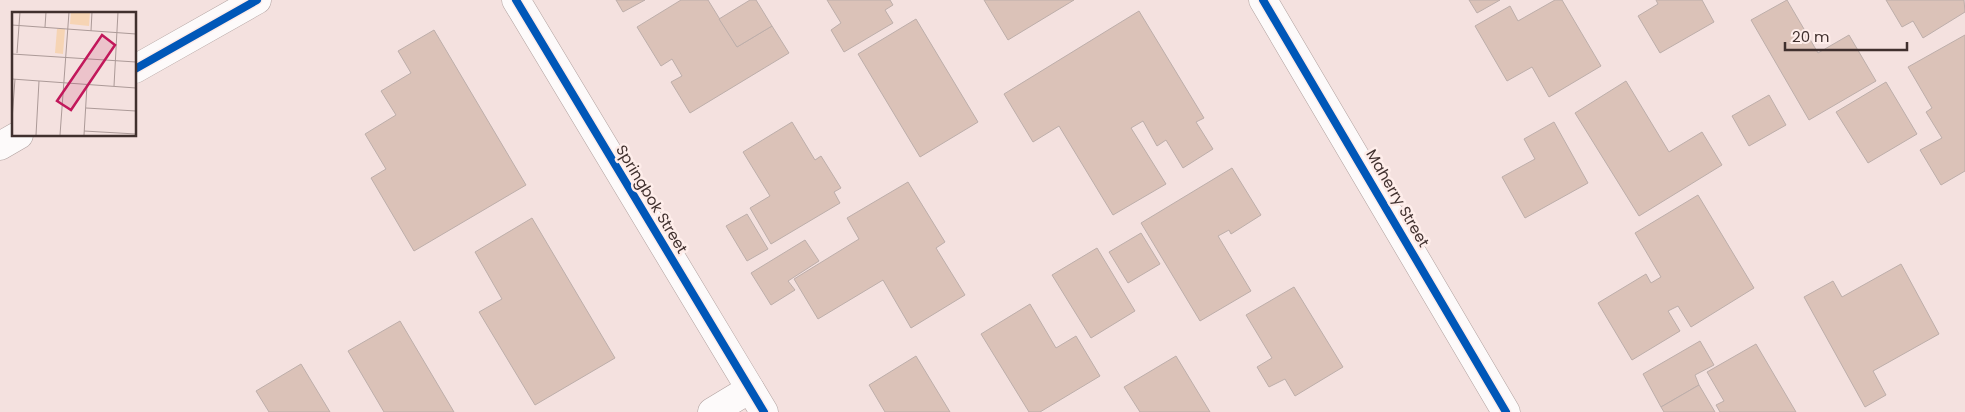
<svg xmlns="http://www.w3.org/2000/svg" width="1965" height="412" font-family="Poppins,sans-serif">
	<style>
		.building { fill: #dbc2b8; stroke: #bdaeaa }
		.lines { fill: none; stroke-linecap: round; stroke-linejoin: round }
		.minor-casing { stroke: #b0a19f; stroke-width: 29 }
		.minor { stroke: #fdfafa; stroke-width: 28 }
		.cycleway-casing { stroke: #feedea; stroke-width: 11 }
		.cycleway { stroke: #0057b8; stroke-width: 8 }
		.labels { text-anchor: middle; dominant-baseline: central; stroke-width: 5; stroke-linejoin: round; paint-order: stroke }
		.street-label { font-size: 15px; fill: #40302e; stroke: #feedea }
		.inset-road { fill: none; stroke: #ac9a98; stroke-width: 1 }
		.view { fill: #c2185b; fill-opacity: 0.15; stroke: #c2185b; stroke-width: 2.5 }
		.inset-edge { fill: none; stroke: #40302e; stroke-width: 2.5 }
	</style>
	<rect width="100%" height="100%" fill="#f4e1df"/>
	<g class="building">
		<path d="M 616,0 L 645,0 L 623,12 Z"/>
		<path d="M 681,0 L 708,0 L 737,47 L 772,26 L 789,53 L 690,113 L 671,82 L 682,76 L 672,59 L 661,66 L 637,27 Z"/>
		<path d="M 750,0 L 756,0 L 772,26 L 737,47 L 719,19 Z"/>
		<path d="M 827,0 L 890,0 L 893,5 L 885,10 L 893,23 L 844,52 L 831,30 L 841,23 Z"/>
		<path d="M 984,0 L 1074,0 L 1008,40 Z"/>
		<path d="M 1469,0 L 1500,0 L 1477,13 Z"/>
		<path d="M 1555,0 L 1562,0 L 1601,66 L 1549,97 L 1532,67 L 1507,81 L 1475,26 L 1510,6 L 1518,21 Z"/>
		<path d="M 1656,0 L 1702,0 L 1714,22 L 1660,53 L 1638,16 L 1658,4 Z"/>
		<path d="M 1787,0 L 1818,53 L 1849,35 L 1876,81 L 1809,120 L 1751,20 Z"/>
		<path d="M 1886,0 L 1964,0 L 1965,12 L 1923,38 L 1913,21 L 1902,27 Z"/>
		<path d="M 1139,11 L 1204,118 L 1196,122 L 1213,149 L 1183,168 L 1166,140 L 1157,146 L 1143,121 L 1131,128 L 1166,184 L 1113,215 L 1059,126 L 1033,142 L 1004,94 Z"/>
		<path d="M 916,19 L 978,122 L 920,157 L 858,54 Z"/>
		<path d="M 434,30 L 526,185 L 414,251 L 371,178 L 386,169 L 365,134 L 396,115 L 381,91 L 411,73 L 398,51 Z"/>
		<path d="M 1965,35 L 1965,171 L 1941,185 L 1920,150 L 1942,138 L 1926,112 L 1932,108 L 1908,67 Z"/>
		<path d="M 1626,81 L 1669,152 L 1702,132 L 1722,165 L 1639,216 L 1575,113 Z"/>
		<path d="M 1886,82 L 1917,134 L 1868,163 L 1836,112 Z"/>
		<path d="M 1769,95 L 1786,125 L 1749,146 L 1732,116 Z"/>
		<path d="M 792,122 L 815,160 L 821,156 L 841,188 L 834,192 L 840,203 L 771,244 L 750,208 L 770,196 L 743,152 Z"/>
		<path d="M 1554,122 L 1588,183 L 1525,218 L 1502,177 L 1535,159 L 1524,139 Z"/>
		<path d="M 1232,168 L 1261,215 L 1231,234 L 1229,230 L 1218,236 L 1251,291 L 1200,321 L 1141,223 Z"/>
		<path d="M 908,182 L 945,242 L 936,248 L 965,295 L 911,328 L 883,280 L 818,319 L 794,279 L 859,239 L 847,218 Z"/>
		<path d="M 1698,195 L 1754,288 L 1691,327 L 1678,306 L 1668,311 L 1680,331 L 1632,360 L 1598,303 L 1646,274 L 1651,283 L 1661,277 L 1635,233 Z"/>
		<path d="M 747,214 L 768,249 L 747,261 L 726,226 Z"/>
		<path d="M 532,218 L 615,358 L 535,405 L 479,312 L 502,299 L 475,252 Z"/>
		<path d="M 1141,233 L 1160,264 L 1128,283 L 1109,252 Z"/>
		<path d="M 805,240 L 819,261 L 788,281 L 795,290 L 771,305 L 751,273 Z"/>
		<path d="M 1097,248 L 1135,311 L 1091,338 L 1052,275 Z"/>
		<path d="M 1901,264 L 1939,334 L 1873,371 L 1886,395 L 1865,407 L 1804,297 L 1833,281 L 1842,297 Z"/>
		<path d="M 1294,287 L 1343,367 L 1295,396 L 1285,379 L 1269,387 L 1257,367 L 1272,358 L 1246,315 Z"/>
		<path d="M 1030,304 L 1056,348 L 1076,336 L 1100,376 L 1040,412 L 1029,412 L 981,334 Z"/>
		<path d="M 400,321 L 454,412 L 384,412 L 348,351 Z"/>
		<path d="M 1700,341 L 1714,365 L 1695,375 L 1699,385 L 1661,407 L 1643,374 Z"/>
		<path d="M 1756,344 L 1796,412 L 1720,412 L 1716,405 L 1724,401 L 1707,372 Z"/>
		<path d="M 916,356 L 950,412 L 885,412 L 869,385 Z"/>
		<path d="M 1176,356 L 1210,412 L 1140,412 L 1124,387 Z"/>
		<path d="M 301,364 L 330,412 L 269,412 L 256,391 Z"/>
		<path d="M 1699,385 L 1715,412 L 1664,412 L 1661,407 Z"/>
	</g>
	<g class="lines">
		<defs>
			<g id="minor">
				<path d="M 516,0 L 764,412"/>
				<path d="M 1263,0 L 1506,412"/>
				<path d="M 135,69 L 257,0"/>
				<path d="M 0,146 L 19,135"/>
				<path d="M 712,412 L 750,389"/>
			</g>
		</defs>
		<use href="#minor" class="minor-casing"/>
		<use href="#minor" class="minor"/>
		<defs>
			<g id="cycleway">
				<path d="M 516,0 L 764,412"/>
				<path d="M 1263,0 L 1506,412"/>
				<path d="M 135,69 L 257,0"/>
			</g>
		</defs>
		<use href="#cycleway" class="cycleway-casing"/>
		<use href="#cycleway" class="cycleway"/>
	</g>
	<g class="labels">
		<g class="street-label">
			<text transform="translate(1398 198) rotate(60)">Maherry Street</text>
			<text transform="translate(652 199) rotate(59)">Springbok Street</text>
		</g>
	</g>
	<g transform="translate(12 12)">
		<rect width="124" height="124" fill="#f4e1df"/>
		<path d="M 59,0 L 78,0 L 77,14 L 58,12 ZM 45,17 L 53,17 L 51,42 L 43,41 Z" fill="#f6d4b4"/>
		<path class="inset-road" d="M 0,13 L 124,22M 33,15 L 34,0M 79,19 L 80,0M 5,41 L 8,0M 0,42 L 124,50M 0,67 L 124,76M 102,74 L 106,0M 74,96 L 124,99M 0,108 L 3,67M 72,119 L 124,122M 24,123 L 27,69M 48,123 L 57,0M 72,123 L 75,73"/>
		<path class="view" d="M 90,23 L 103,33 L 59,98 L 45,89 Z"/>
		<rect width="124" height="124" class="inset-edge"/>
	</g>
	<path d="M1785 42v8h122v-8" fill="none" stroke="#40302e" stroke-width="2.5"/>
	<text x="1792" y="42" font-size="15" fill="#40302e" stroke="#feedea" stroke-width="4" paint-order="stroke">20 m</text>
</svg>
